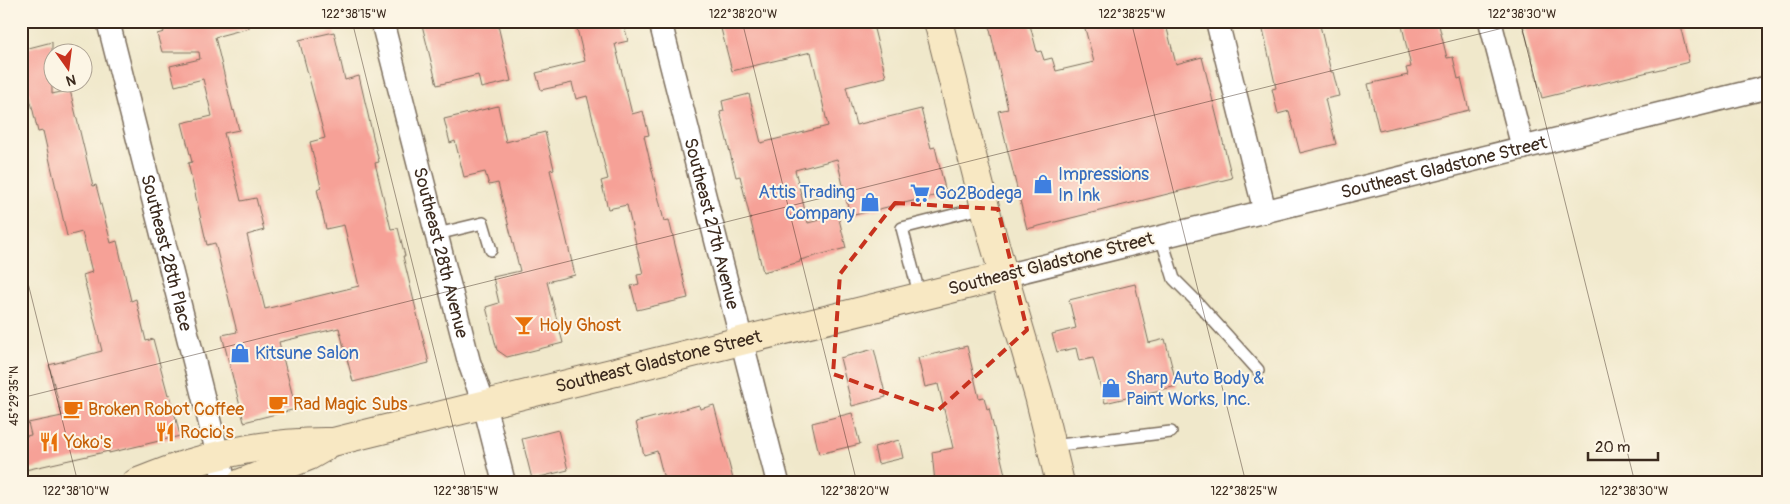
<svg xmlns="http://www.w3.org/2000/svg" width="1790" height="504" font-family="Pangolin,sans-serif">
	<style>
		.building { fill: #f6a197 }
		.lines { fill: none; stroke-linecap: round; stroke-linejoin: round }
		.lane-casing { stroke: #7a6c5b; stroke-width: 14 }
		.street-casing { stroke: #7a6c5b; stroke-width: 25 }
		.secondary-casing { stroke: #7a6c5b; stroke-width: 30 }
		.lane { stroke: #fff; stroke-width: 11 }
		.street { stroke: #fff; stroke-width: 22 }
		.secondary { stroke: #f8e8c3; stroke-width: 28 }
		.marked { fill: none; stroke: #c8321e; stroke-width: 4; stroke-dasharray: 10 6; stroke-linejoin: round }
		.ticks { fill: none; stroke: #3b2a1e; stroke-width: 1; stroke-opacity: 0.45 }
		.labels { text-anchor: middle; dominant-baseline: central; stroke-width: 4; stroke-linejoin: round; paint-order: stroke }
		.street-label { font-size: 18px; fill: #3b2a1e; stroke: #fcf5e5 }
		.shop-label { font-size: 18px; fill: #366cbe; stroke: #fcf5e5; text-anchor: start }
		.food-label { font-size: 18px; fill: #c56008; stroke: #fcf5e5; text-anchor: start }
		.neatline { fill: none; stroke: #3b2a1e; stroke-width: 2 }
		.ticks-label { font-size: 12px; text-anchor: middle; fill: #3b2a1e }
	</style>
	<rect width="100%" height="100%" fill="#fcf5e5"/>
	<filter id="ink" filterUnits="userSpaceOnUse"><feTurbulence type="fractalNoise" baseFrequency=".02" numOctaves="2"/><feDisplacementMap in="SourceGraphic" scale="10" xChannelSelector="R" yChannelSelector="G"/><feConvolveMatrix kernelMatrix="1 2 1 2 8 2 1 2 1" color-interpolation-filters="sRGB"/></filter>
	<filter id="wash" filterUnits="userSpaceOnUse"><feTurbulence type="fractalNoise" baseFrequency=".0096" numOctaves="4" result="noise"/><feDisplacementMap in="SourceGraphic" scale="20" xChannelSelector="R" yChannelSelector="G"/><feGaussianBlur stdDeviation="1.12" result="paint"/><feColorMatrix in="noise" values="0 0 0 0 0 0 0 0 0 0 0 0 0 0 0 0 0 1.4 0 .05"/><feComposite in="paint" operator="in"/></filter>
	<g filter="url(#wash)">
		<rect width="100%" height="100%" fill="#f0e8cb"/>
		<g id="blocks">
			<g class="building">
				<path d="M 161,21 L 248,21 L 249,28 L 215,37 L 233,111 L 234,110 L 239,130 L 224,133 L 241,201 L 256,198 L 264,230 L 247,235 L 265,309 L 359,286 L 344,225 L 326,229 L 317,189 L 321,187 L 310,142 L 325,138 L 299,40 L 334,32 L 345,80 L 359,76 L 379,162 L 375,163 L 391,229 L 398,228 L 405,256 L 403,256 L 429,363 L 353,382 L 339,328 L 279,342 L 296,409 L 244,422 L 222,335 L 237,332 L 215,243 L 207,245 L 188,163 L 192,162 L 182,123 L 212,116 L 203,79 L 175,86 L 170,66 L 200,59 L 199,52 L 162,52 L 157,34 L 164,32 Z"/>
				<path d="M 421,21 L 497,21 L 511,81 L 481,88 L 478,75 L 437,85 Z"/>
				<path d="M 575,21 L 623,21 L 628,41 L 615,44 L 632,114 L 643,111 L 649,135 L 644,136 L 664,221 L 669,220 L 688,298 L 637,310 L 631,286 L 639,284 L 637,275 L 643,274 L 627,205 L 608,209 L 601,181 L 608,179 L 587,96 L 576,99 L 572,83 L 541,90 L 536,73 L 585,61 Z"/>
				<path d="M 719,21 L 872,21 L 886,77 L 846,87 L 856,125 L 921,109 L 931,148 L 935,147 L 946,193 L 850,216 L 837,159 L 795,170 L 808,223 L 838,215 L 846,248 L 800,260 L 800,262 L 763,272 L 740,176 L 736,177 L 720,112 L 724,111 L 722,101 L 749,94 L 761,143 L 828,126 L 811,52 L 732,71 Z"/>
				<path d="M 988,21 L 1029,21 L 1037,52 L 1041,51 L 1044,60 L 1052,58 L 1056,71 L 1094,62 L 1083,21 L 1165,21 L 1176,64 L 1202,57 L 1232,178 L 1027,229 L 998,111 L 1008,109 Z"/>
				<path d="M 1261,21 L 1319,21 L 1331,72 L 1333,72 L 1339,96 L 1325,99 L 1336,144 L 1300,153 L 1289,111 L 1278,114 L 1272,89 L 1276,88 Z"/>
				<path d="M 1401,21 L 1438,21 L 1447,58 L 1453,57 L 1458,79 L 1461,78 L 1469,110 L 1379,131 L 1368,84 L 1408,75 L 1406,68 L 1411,67 Z"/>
				<path d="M 1522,21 L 1679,21 L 1689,62 L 1542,98 Z"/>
				<path d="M 52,42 L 52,94 L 70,90 L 93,186 L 96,185 L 111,243 L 117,241 L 131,301 L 136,299 L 146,341 L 153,339 L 168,395 L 170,394 L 180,436 L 109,453 L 109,451 L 21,471 L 21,437 L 31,435 L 28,423 L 62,416 L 49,365 L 102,351 L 83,275 L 92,272 L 82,232 L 67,236 L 43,131 L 38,132 L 26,81 L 21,82 L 21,50 Z"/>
				<path d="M 498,106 L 506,142 L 545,132 L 554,169 L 550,170 L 575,275 L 547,282 L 563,343 L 507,357 L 497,350 L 486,307 L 499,303 L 493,277 L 520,271 L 498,183 L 489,185 L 485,172 L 464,177 L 455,141 L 450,143 L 444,119 Z"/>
				<path d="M 1135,284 L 1149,343 L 1165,339 L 1177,386 L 1105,403 L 1093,358 L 1079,361 L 1076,348 L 1057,352 L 1052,334 L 1076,328 L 1069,300 Z"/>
				<path d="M 967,346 L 979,398 L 984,397 L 987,409 L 989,408 L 1007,483 L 935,483 L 932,452 L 953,448 L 938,384 L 925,387 L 918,358 Z"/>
				<path d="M 874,349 L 886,397 L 852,406 L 840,358 Z"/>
				<path d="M 699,405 L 700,409 L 714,405 L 734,483 L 665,483 L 657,451 L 644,455 L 636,422 Z"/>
				<path d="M 852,413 L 860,444 L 819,454 L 812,423 Z"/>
				<path d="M 558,430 L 568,470 L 532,479 L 522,439 Z"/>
				<path d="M 899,440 L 903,458 L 878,464 L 874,447 Z"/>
			</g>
		</g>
	</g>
	<g filter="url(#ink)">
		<use href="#blocks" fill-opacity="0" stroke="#7a6c5b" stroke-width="1"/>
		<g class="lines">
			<defs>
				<g id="lane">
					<path d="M 437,234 L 483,223 L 491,250"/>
					<path d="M 1161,237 L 1174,279 L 1195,300 L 1258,370"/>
					<path d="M 920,297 L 902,228 L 985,207"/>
					<path d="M 1051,446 L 1171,432"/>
				</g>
				<g id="street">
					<path id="s1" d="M 108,21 L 225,483"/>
					<path id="s2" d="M 382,21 L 469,362 L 484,404 L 504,483"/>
					<path id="s3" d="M 660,21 L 778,483"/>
					<path d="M 1217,21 L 1265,212"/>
					<path d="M 1490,21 L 1523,148"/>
					<path id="s4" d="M 1003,276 L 1769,87"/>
				</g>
				<g id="secondary">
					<path d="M 938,21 L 992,235 L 1039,396 L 1060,483"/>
					<path id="s5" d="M 136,483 C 155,476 174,467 194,462 C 238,449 287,441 333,442 L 1003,276"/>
					<path d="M 241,483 L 309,456 L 323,448"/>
				</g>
			</defs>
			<use href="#lane" class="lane-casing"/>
			<use href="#street" class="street-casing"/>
			<use href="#secondary" class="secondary-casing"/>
			<use href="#lane" class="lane"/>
			<use href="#street" class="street"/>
			<use href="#secondary" class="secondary"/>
		</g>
	</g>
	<path class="marked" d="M 895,203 L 998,209 L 1027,330 L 937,411 L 833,374 L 840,274 Z"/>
	<path class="ticks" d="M 352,21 L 467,483M 742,21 L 857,483M 1131,21 L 1246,483M 1520,21 L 1635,483M 21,255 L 78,483M 21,398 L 1531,21"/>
	<defs>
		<symbol id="shop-bare" viewBox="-9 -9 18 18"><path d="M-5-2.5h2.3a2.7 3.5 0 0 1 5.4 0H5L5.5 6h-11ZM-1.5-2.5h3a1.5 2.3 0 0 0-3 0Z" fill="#3f7fe0" stroke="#fcf5e5" stroke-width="2.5" paint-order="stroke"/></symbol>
		<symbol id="supermarket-bare" viewBox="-9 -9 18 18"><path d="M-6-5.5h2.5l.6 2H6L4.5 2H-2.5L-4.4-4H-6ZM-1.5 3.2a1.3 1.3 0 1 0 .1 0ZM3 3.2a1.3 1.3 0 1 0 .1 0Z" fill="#3f7fe0" stroke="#fcf5e5" stroke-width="2.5" paint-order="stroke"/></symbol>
		<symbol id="bar-bare" viewBox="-9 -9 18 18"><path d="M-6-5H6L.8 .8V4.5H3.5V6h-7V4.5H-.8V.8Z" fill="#e8710a" stroke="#fcf5e5" stroke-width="2.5" paint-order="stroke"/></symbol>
		<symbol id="cafe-bare" viewBox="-9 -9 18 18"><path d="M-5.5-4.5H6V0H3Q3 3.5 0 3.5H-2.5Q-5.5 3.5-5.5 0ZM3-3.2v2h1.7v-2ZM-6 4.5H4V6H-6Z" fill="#e8710a" stroke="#fcf5e5" stroke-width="2.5" paint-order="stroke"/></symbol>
		<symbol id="restaurant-bare" viewBox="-9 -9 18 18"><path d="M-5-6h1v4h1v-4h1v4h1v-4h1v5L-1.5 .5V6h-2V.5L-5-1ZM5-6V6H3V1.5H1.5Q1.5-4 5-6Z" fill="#e8710a" stroke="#fcf5e5" stroke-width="2.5" paint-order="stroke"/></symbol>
	</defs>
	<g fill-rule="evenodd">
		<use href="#shop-bare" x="1029" y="170" width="28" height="28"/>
		<use href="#supermarket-bare" x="906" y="179" width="28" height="28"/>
		<use href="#shop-bare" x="856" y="188" width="28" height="28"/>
		<use href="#bar-bare" x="510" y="311" width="28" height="28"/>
		<use href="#shop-bare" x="226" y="339" width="28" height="28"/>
		<use href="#shop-bare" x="1097" y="374" width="28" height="28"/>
		<use href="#cafe-bare" x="264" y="390" width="28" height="28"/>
		<use href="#cafe-bare" x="59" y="395" width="28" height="28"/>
		<use href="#restaurant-bare" x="151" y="418" width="28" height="28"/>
		<use href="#restaurant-bare" x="35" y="428" width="28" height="28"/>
	</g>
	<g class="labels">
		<g class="street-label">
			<text stroke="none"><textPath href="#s4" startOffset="454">Southeast Gladstone Street</textPath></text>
			<text stroke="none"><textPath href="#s3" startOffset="209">Southeast 27th Avenue</textPath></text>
			<text stroke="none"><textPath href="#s1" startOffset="239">Southeast 28th Place</textPath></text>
			<text stroke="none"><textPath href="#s2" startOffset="239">Southeast 28th Avenue</textPath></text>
			<text transform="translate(1051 264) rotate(-14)">Southeast Gladstone Street</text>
			<text stroke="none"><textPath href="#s5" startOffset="538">Southeast Gladstone Street</textPath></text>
		</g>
		<g class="shop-label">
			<text x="1058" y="174">Impressions<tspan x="1058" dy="21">In Ink</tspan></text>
			<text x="855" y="192" text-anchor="end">Attis Trading<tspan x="855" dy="21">Company</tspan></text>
			<text x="935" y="193">Go2Bodega</text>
			<text x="255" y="353">Kitsune Salon</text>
			<text x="1126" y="378">Sharp Auto Body &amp;<tspan x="1126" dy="21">Paint Works, Inc.</tspan></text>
		</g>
		<g class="food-label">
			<text x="539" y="325">Holy Ghost</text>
			<text x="293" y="404">Rad Magic Subs</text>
			<text x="88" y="409">Broken Robot Coffee</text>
			<text x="180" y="432">Rocio's</text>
			<text x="64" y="442">Yoko's</text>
		</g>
	</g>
	<rect width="1790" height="504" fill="none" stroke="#fcf5e5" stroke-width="55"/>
	<g transform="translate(68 68) rotate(166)"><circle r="24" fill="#fcf5e5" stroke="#afa495"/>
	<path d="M0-4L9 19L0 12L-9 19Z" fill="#c8321e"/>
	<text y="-8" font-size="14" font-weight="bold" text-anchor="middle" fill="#3b2a1e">N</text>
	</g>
	<path d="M1588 452v8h70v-8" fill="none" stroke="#3b2a1e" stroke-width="2.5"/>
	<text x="1595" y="452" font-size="15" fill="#3b2a1e" stroke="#fcf5e5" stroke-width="4" paint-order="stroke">20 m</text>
	<rect x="28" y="28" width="1734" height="448" class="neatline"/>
	<g class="ticks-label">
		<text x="354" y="18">122°38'15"W</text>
		<text x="743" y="18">122°38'20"W</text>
		<text x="1132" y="18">122°38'25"W</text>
		<text x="1522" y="18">122°38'30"W</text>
		<text transform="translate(14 396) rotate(-90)" y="4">45°29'35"N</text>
		<text x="76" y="495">122°38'10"W</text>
		<text x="466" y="495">122°38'15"W</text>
		<text x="855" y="495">122°38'20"W</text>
		<text x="1244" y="495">122°38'25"W</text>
		<text x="1634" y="495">122°38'30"W</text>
	</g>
</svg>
